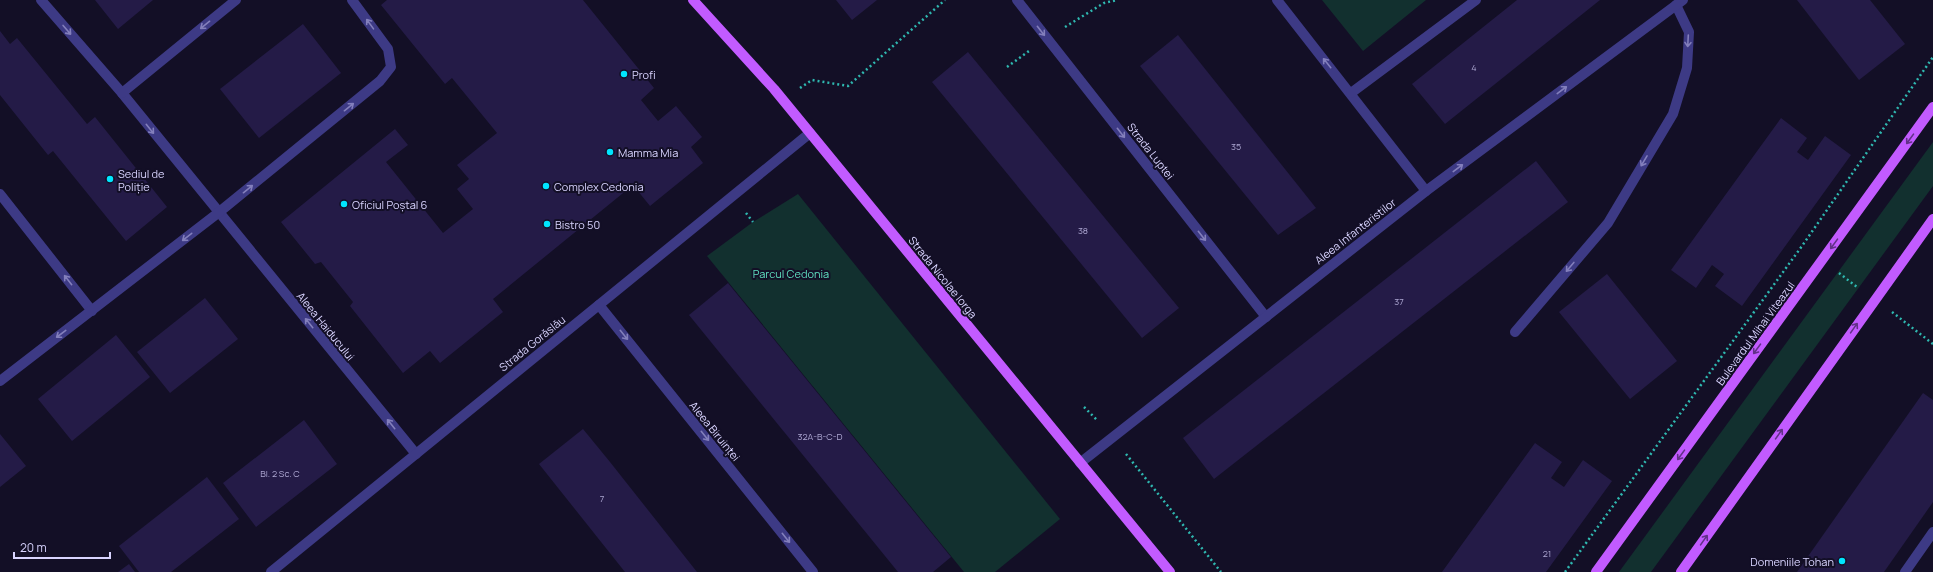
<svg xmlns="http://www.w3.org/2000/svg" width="1933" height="572" font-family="Manrope,sans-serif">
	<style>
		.green { fill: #12302f }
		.building { fill: #241b47 }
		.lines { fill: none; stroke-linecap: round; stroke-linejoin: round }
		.path { stroke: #2fb8b0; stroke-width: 2.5; stroke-dasharray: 2 3; stroke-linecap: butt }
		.minor { stroke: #3d3a85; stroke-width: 10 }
		.major { stroke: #c25bff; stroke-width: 10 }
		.oneway { stroke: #837fbc }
		.oneway2 { stroke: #623188 }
		.poi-dot { fill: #00e5ff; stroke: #130f26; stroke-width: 1.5 }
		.labels { text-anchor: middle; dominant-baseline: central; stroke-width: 4; stroke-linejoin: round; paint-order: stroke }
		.number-label { font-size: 9px; fill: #aca6d1 }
		.poi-label { font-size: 11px; fill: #d9d4ff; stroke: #130f26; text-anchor: start }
		.street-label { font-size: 11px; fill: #d9d4ff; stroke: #130f26 }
		.park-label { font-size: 11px; fill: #5fe0c0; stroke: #130f26 }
	</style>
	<rect width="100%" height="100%" fill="#130f26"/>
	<g class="green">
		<path d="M 1322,0 L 1426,0 L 1363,51 Z"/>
		<path d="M 1933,142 L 1933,186 L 1651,572 L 1619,572 Z"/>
		<path d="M 798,194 L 1060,519 L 995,572 L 964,572 L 707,256 L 753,222 Z"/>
	</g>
	<g class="building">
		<path d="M 95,0 L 153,0 L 118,29 Z"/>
		<path d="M 387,0 L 583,0 L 654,88 L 641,100 L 658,121 L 676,106 L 702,137 L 691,147 L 703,163 L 650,206 L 633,185 L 493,299 L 503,312 L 440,363 L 430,351 L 403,373 L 350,306 L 353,302 L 321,262 L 315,264 L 281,222 L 395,129 L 408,145 L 386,162 L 443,233 L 473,209 L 457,189 L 469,179 L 457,165 L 497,133 L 452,78 L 445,84 L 381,5 Z"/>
		<path d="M 836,0 L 877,0 L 852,20 Z"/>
		<path d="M 1517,0 L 1600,0 L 1445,124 L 1412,84 Z"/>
		<path d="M 1797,0 L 1870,0 L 1905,44 L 1859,80 Z"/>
		<path d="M 303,24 L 341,73 L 259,138 L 220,89 Z"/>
		<path d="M 0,31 L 10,44 L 17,38 L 87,124 L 95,117 L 167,207 L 126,241 L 53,151 L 48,155 L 0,95 Z"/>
		<path d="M 1178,35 L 1316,208 L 1278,235 L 1140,66 Z"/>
		<path d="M 968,52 L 1179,308 L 1142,338 L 932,82 Z"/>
		<path d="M 1781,118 L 1807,138 L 1797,152 L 1808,160 L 1825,136 L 1851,155 L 1742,306 L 1715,286 L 1724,274 L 1712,265 L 1696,288 L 1671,270 Z"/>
		<path d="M 1536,161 L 1568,202 L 1214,479 L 1183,438 Z"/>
		<path d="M 1607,274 L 1677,361 L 1630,399 L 1559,312 Z"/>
		<path d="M 728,283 L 951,557 L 933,572 L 898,572 L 689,315 Z"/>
		<path d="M 205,298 L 238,339 L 170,393 L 137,352 Z"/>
		<path d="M 116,335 L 150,377 L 72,441 L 38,399 Z"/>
		<path d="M 1923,393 L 1933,400 L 1933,502 L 1884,572 L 1797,572 Z"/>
		<path d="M 304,420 L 337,464 L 256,527 L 223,483 Z"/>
		<path d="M 583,429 L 610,462 L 697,572 L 625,572 L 539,464 Z"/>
		<path d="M 0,434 L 26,466 L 0,487 Z"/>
		<path d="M 1535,443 L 1562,462 L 1551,478 L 1564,487 L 1583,460 L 1612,481 L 1546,572 L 1442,572 Z"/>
		<path d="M 207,477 L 239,519 L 171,572 L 139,572 L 119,546 Z"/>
		<path d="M 129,564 L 135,572 L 118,572 Z"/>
	</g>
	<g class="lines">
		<g class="path">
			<path d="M 1065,27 L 1104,3 L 1117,0"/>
			<path d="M 1007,67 L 1029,51"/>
			<path d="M 800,88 L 812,80 L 848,86 L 945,0"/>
			<path d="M 746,213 L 753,222"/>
			<path d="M 1839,273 L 1857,287"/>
			<path d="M 1892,312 L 1933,344"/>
			<path d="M 1084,407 L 1098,421"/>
			<path d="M 1126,454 L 1221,572"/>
			<path d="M 1565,572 L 1802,246 L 1933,57"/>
		</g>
		<g class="minor">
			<path d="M 41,0 L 122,93 L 416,454"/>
			<path d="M 1017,0 L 1266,317"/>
			<path d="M 1277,0 L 1426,191"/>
			<path d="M 122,93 L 236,0"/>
			<path d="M 1351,93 L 1476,0"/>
			<path d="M 0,194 L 92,311"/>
			<path d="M 599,305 L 813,572"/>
			<path d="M 1515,332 L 1608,223 L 1673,114 L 1687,68 L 1689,32 L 1676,5"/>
			<path d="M 0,381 L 218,213 L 380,81 L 391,67 L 388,49 L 352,0"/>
			<path d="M 1080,463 L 1426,191 L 1683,0"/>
			<path d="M 271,572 L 810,133"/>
			<path d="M 1905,572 L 1933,532"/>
		</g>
		<g class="major">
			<path d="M 693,0 L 774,89 L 1170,572"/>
			<path d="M 1596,572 L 1933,107"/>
			<path d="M 1681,572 L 1933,219"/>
		</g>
	</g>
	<defs><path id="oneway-shaft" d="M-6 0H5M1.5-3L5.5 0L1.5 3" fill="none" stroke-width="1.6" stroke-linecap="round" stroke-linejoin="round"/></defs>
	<g class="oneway">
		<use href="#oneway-shaft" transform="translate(370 24) rotate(-126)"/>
		<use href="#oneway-shaft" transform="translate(205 25) rotate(141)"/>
		<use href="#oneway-shaft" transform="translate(67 30) rotate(49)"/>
		<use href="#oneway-shaft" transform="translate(1041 31) rotate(52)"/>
		<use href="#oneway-shaft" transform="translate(1688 41) rotate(93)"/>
		<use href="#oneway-shaft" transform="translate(1327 63) rotate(-129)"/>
		<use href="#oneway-shaft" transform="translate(1562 90) rotate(-37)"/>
		<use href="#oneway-shaft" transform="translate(349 107) rotate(-39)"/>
		<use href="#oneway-shaft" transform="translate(150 129) rotate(51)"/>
		<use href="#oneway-shaft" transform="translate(1121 133) rotate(52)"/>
		<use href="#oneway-shaft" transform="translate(1644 161) rotate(121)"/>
		<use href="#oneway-shaft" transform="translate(1458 168) rotate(-37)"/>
		<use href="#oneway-shaft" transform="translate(248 189) rotate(-39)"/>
		<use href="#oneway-shaft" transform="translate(1202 236) rotate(52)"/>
		<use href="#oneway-shaft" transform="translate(187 237) rotate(142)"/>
		<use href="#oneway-shaft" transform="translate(1570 267) rotate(130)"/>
		<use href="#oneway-shaft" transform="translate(68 280) rotate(-128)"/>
		<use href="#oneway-shaft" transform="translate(309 323) rotate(-129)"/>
		<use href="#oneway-shaft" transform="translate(61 334) rotate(143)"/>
		<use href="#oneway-shaft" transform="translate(624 335) rotate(51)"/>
		<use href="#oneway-shaft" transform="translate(391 424) rotate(-129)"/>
		<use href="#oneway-shaft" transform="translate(705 436) rotate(51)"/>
		<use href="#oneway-shaft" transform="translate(786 538) rotate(51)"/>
	</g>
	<g class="oneway2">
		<use href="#oneway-shaft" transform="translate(1910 139) rotate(126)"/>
		<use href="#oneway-shaft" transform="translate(1834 244) rotate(126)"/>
		<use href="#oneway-shaft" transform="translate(1854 328) rotate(-55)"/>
		<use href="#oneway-shaft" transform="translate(1757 349) rotate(126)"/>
		<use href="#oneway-shaft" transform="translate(1779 434) rotate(-55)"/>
		<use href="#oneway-shaft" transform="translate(1681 455) rotate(126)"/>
		<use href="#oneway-shaft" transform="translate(1704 540) rotate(-55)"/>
	</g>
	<g class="poi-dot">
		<circle cx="624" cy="74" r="4"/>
		<circle cx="610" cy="152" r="4"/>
		<circle cx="110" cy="179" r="4"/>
		<circle cx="546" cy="186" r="4"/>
		<circle cx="344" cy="204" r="4"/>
		<circle cx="547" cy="224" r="4"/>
		<circle cx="1842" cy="561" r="4"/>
	</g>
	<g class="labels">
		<g class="number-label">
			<text x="1474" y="67">4</text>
			<text x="1236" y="146">35</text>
			<text x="1083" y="230">38</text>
			<text x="1399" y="301">37</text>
			<text x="820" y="436">32A-B-C-D</text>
			<text x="280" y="473">Bl. 2 Sc. C</text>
			<text x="602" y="498">7</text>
			<text x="1547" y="553">21</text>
		</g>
		<g class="poi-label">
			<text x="632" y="74">Profi</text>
			<text x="618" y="152">Mamma Mia</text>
			<text x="118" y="173">Sediul de<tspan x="118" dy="13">Poliție</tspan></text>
			<text x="554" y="186">Complex Cedonia</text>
			<text x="352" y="204">Oficiul Poștal 6</text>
			<text x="555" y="224">Bistro 50</text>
			<text x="1834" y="561" text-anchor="end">Domeniile Tohan</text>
		</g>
		<g class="street-label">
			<text transform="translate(1151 151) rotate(52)">Strada Luptei</text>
			<text transform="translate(1355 231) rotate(-38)">Aleea Infanteristilor</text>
			<text transform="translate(943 277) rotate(51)">Strada Nicolae Iorga</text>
			<text transform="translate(326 326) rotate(51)">Aleea Haiducului</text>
			<text transform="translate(1755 333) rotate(-54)">Bulevardul Mihai Viteazul</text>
			<text transform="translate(532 343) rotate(-39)">Strada Gorăslău</text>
			<text transform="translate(715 431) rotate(51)">Aleea Biruinței</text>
		</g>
		<g class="park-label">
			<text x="791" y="273">Parcul Cedonia</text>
		</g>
	</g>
	<path d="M14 552v6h96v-6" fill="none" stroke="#d9d4ff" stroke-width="2"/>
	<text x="20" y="552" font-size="12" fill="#d9d4ff" stroke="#130f26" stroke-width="3" paint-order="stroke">20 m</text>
</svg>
